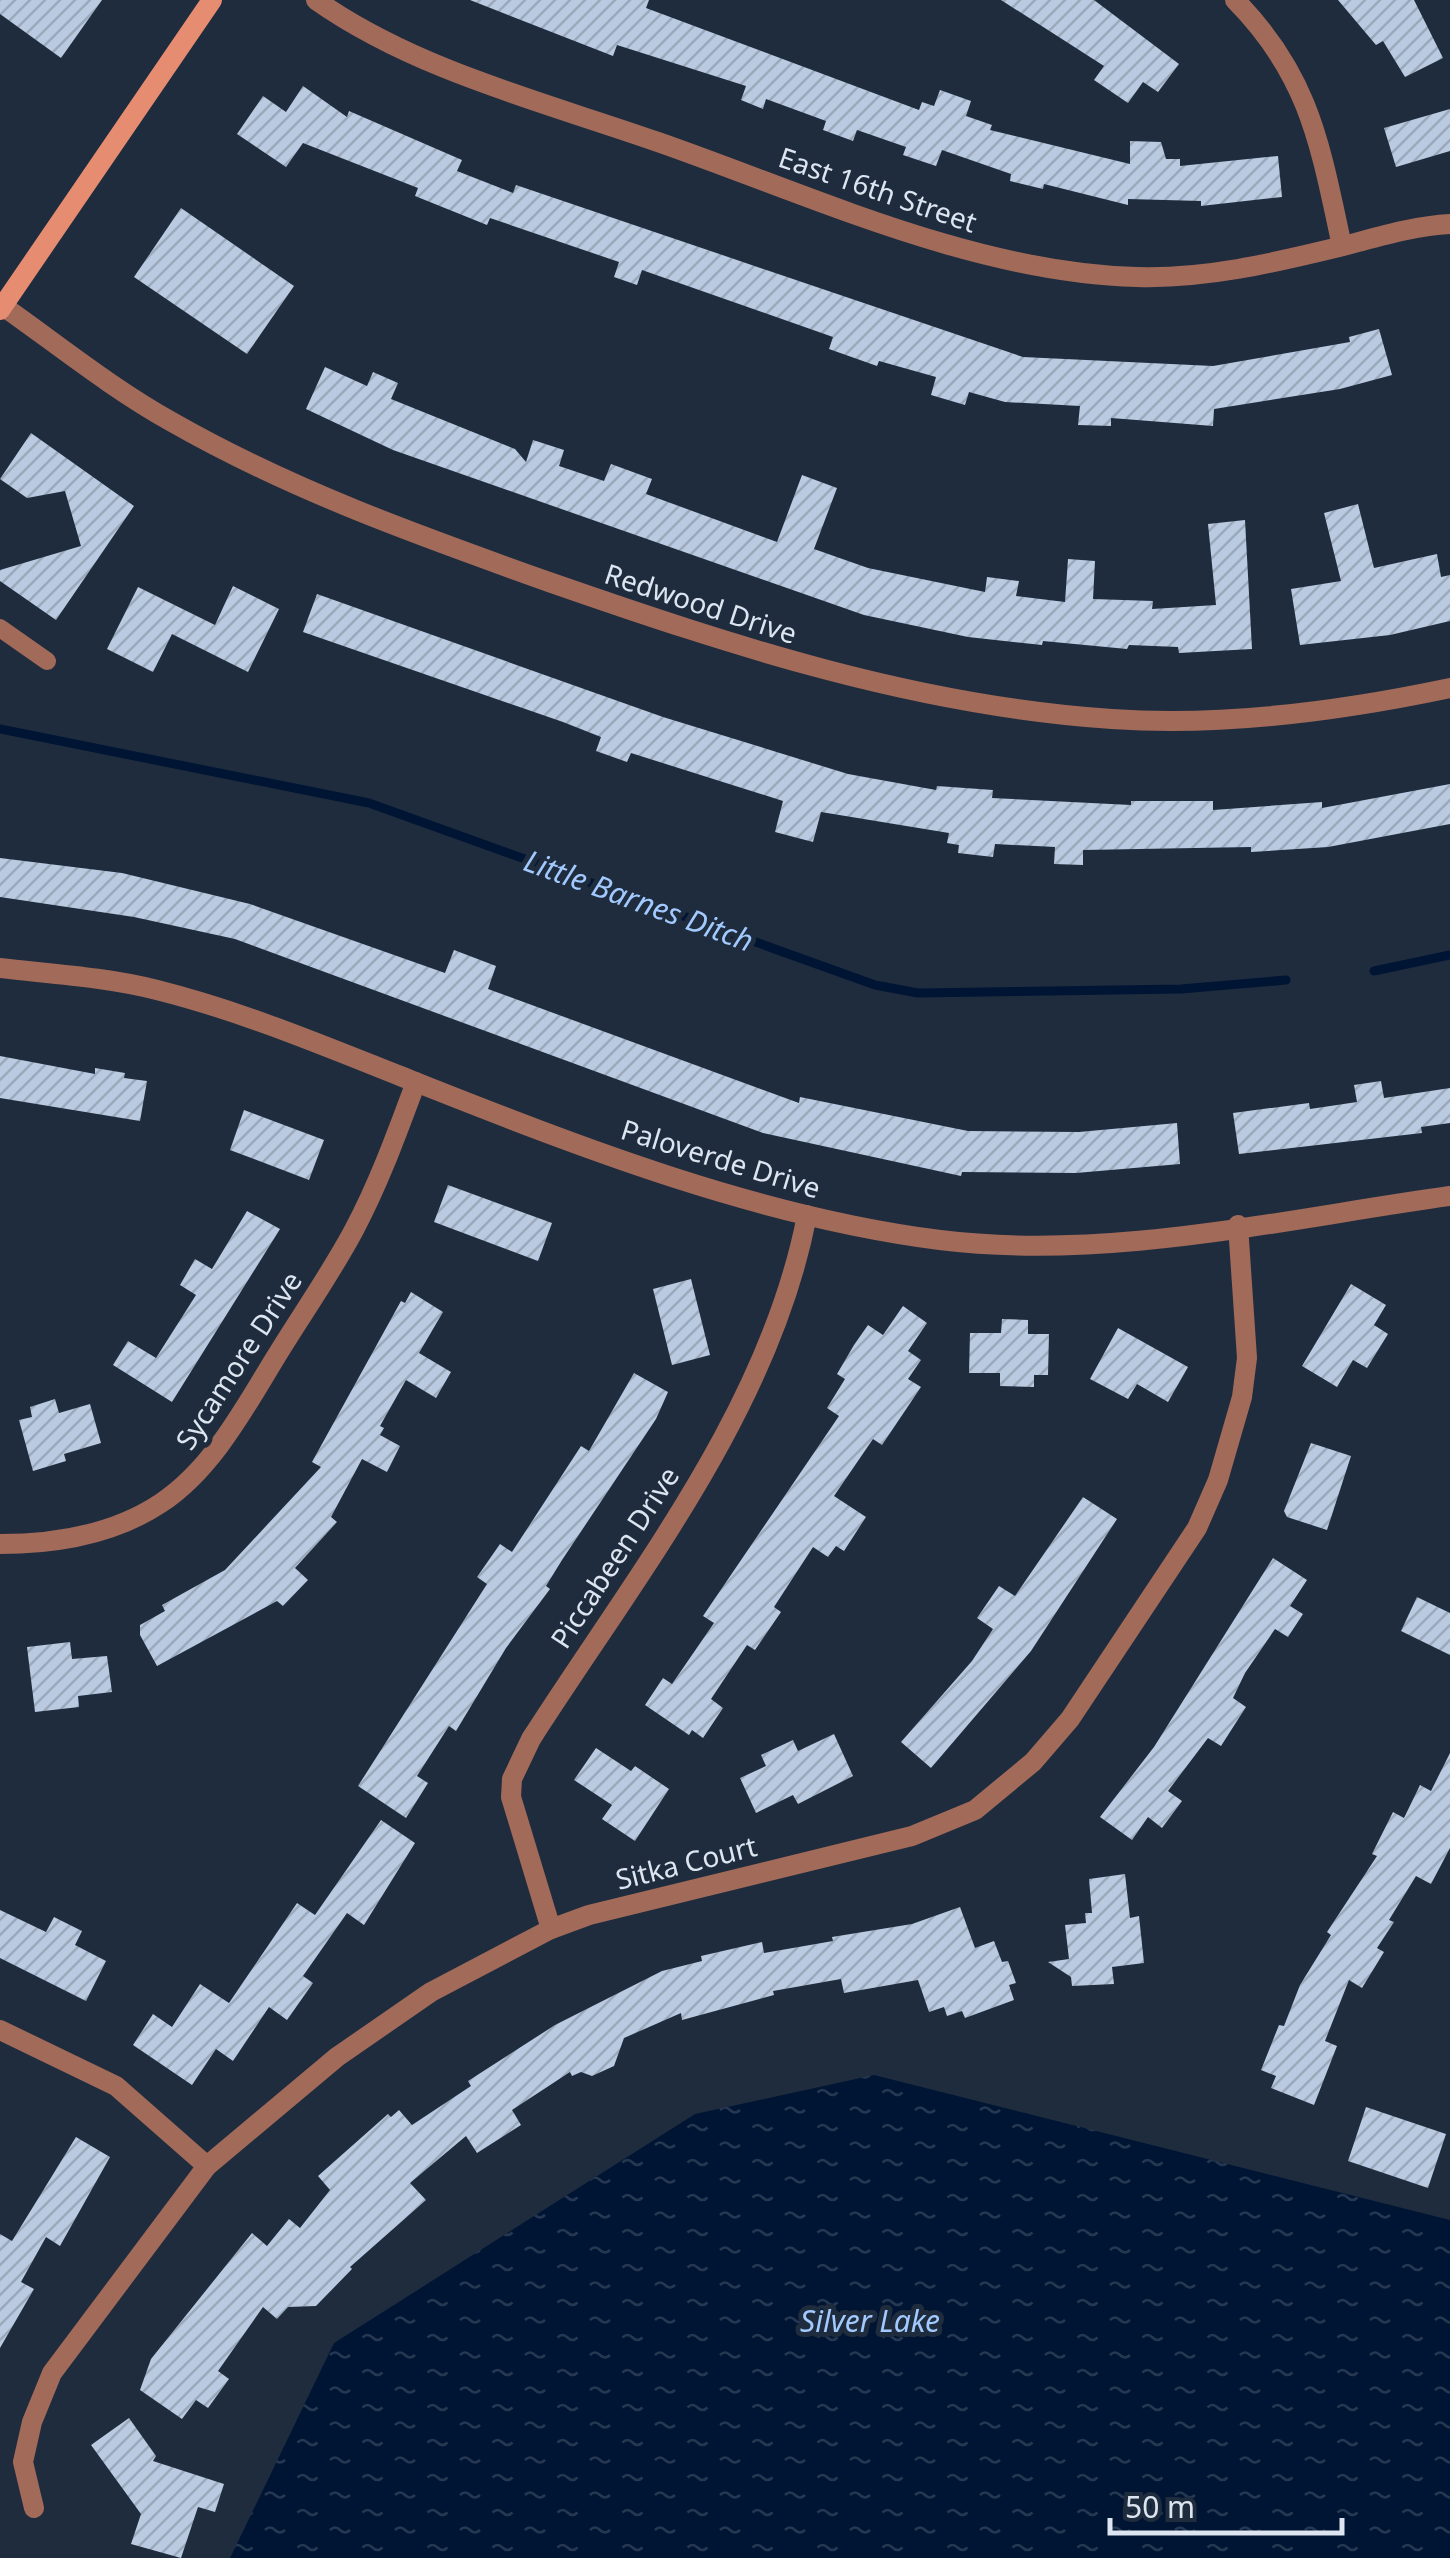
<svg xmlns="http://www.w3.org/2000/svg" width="1450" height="2558" font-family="'Noto Sans',sans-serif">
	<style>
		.water { fill: url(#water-ripples) }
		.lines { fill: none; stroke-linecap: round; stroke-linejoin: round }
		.stream { stroke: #001533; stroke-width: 9 }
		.building { fill: url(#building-hatch) }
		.lane { stroke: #a26a59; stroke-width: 18 }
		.street { stroke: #a26a59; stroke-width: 20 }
		.secondary { stroke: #e68c71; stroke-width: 20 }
		.labels { text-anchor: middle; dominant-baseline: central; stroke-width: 10; stroke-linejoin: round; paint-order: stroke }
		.street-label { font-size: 28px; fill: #dce5f0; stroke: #1f2c3e }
		.water-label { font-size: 30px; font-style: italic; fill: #a2cafe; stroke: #1f2c3e }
	</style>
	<defs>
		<pattern id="water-ripples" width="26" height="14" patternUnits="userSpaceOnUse" patternTransform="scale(2.5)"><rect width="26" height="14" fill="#001533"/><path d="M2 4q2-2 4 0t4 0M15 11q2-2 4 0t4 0" fill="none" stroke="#253751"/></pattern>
		<pattern id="building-hatch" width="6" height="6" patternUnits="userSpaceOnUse" patternTransform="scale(2.5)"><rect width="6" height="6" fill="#b9cae1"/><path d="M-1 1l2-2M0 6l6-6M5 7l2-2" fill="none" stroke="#9ba9bb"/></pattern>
	</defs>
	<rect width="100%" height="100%" fill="#1f2c3e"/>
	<path class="water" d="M 874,2075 L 1450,2220 L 1450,2558 L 230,2558 L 334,2343 L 695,2114 Z"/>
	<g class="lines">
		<g class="stream">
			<path d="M 0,729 L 369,803 L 875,985 L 918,993 L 1181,989 L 1286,980"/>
			<path d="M 1374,971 L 1450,955"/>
		</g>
	</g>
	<g class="building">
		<path d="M 0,0 L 102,0 L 61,58 L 0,14 Z"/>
		<path d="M 470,0 L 649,0 L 646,8 L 919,110 L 922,102 L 934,106 L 940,90 L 971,101 L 966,116 L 992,125 L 990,130 L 1130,164 L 1130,141 L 1161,142 L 1166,159 L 1180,159 L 1180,166 L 1278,156 L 1282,197 L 1201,206 L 1201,201 L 1128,199 L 1128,205 L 1044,184 L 1043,189 L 1010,181 L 1011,174 L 942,150 L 936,166 L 903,155 L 906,147 L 857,130 L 853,141 L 823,130 L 826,121 L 766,99 L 763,109 L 741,100 L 746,86 L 617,45 L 613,56 Z"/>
		<path d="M 1001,0 L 1094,0 L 1179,64 L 1158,92 L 1143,82 L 1128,103 L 1094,80 L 1104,66 Z"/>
		<path d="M 1338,0 L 1414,0 L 1443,58 L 1405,77 L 1383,41 L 1376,45 Z"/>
		<path d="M 303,86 L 347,117 L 349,111 L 462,160 L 457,171 L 513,193 L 516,185 L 1023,357 L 1213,366 L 1350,342 L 1349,337 L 1379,329 L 1392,375 L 1340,389 L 1214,409 L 1213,426 L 1111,418 L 1111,426 L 1078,425 L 1080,406 L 1005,402 L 969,392 L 965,405 L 931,395 L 936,377 L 879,361 L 877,366 L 829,349 L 833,337 L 642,270 L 637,285 L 614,277 L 619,262 L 490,218 L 487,225 L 415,196 L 418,188 L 303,143 L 286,167 L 237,134 L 263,96 L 286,112 Z"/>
		<path d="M 1450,109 L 1450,151 L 1396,167 L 1384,128 Z"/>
		<path d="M 181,208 L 294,286 L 247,354 L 134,277 Z"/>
		<path d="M 325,367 L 367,386 L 373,372 L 398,383 L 391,399 L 515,449 L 526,462 L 533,440 L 564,450 L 559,466 L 604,481 L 611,464 L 652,479 L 646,494 L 777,542 L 802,475 L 837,488 L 814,549 L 868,568 L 985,592 L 987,577 L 1019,581 L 1016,596 L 1065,602 L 1068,559 L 1095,561 L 1093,599 L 1153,601 L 1152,609 L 1216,605 L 1208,524 L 1245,520 L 1252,649 L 1179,653 L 1178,647 L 1129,645 L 1127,649 L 1043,641 L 1042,645 L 968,637 L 864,615 L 393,450 L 306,409 Z"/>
		<path d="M 31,433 L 134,506 L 56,620 L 0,581 L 0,570 L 81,546 L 65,491 L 27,498 L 0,479 Z"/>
		<path d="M 1358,504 L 1374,568 L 1437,554 L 1441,577 L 1450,575 L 1450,621 L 1390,635 L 1300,645 L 1291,589 L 1341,581 L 1324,513 Z"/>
		<path d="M 233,586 L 279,609 L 248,672 L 172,634 L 153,672 L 107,649 L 138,587 L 215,625 Z"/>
		<path d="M 317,594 L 663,717 L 848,774 L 936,790 L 937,786 L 993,790 L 992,798 L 1131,805 L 1131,801 L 1213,801 L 1213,810 L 1322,802 L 1322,808 L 1450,784 L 1450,824 L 1328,847 L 1251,852 L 1251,847 L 1083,850 L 1083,865 L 1054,864 L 1055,847 L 995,844 L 993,857 L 958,853 L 959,845 L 947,843 L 949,833 L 821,812 L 813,842 L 775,832 L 783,801 L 631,753 L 627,762 L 596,751 L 601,737 L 563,722 L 303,632 Z"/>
		<path d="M 0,858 L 122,873 L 250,904 L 445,973 L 454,950 L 496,966 L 488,989 L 799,1103 L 800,1097 L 968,1131 L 1079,1132 L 1177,1123 L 1180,1164 L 1076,1173 L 962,1172 L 961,1176 L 763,1133 L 235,939 L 134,917 L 0,897 Z"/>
		<path d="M 0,1056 L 95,1074 L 95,1068 L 125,1073 L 124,1078 L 147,1081 L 140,1121 L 0,1098 Z"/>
		<path d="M 1381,1081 L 1384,1098 L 1450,1088 L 1450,1123 L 1421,1127 L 1422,1133 L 1239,1154 L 1233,1113 L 1309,1103 L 1310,1109 L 1357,1102 L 1354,1085 Z"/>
		<path d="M 244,1110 L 324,1140 L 309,1180 L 230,1150 Z"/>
		<path d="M 448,1185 L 552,1223 L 538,1261 L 434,1222 Z"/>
		<path d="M 247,1211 L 280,1229 L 172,1402 L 113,1365 L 128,1341 L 156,1358 L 196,1295 L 180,1285 L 195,1259 L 212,1269 Z"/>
		<path d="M 691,1279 L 710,1355 L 672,1365 L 653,1289 Z"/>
		<path d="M 1351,1284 L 1386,1305 L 1374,1325 L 1388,1334 L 1367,1368 L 1353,1360 L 1337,1387 L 1302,1366 Z"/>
		<path d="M 411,1292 L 443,1312 L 419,1353 L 451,1372 L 436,1398 L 406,1380 L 380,1426 L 384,1428 L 380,1435 L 400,1446 L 387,1472 L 362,1459 L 331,1517 L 337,1522 L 295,1568 L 308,1580 L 283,1606 L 277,1601 L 157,1666 L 140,1635 L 140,1625 L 165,1611 L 162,1605 L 225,1570 L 321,1467 L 312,1462 L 401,1301 L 405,1303 Z"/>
		<path d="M 903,1306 L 927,1323 L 908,1351 L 921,1360 L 908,1379 L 921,1387 L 882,1445 L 873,1439 L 834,1496 L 866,1517 L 844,1551 L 836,1546 L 828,1557 L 813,1547 L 774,1607 L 781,1612 L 755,1650 L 747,1645 L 711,1699 L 723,1708 L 703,1738 L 692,1730 L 689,1735 L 645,1705 L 663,1678 L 672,1684 L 714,1623 L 703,1616 L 839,1416 L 827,1408 L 845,1379 L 837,1374 L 854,1345 L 868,1325 L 883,1335 Z"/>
		<path d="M 1002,1319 L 1028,1320 L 1028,1334 L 1049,1334 L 1048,1375 L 1034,1375 L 1034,1387 L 1000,1386 L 1000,1373 L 969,1373 L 970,1333 L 1001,1333 Z"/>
		<path d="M 1118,1328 L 1188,1367 L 1168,1402 L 1137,1384 L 1128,1399 L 1090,1379 Z"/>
		<path d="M 634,1373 L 668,1392 L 656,1419 L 562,1560 L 546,1586 L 550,1589 L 506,1648 L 456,1731 L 449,1726 L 417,1776 L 428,1783 L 406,1818 L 358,1786 L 487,1584 L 477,1577 L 500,1544 L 512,1552 L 581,1446 L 589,1451 Z"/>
		<path d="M 55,1399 L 59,1413 L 90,1404 L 101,1443 L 64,1454 L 66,1461 L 33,1471 L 19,1420 L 32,1417 L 30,1407 Z"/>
		<path d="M 1311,1443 L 1351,1456 L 1327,1530 L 1287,1517 L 1284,1511 Z"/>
		<path d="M 1083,1497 L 1117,1519 L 1031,1651 L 931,1768 L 901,1742 L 972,1661 L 993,1629 L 977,1618 L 999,1586 L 1015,1596 Z"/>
		<path d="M 1273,1558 L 1307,1580 L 1290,1606 L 1303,1614 L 1288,1637 L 1275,1629 L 1245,1673 L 1233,1698 L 1246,1707 L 1221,1746 L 1208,1738 L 1168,1791 L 1182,1801 L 1162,1828 L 1148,1817 L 1132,1840 L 1100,1817 L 1154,1747 Z"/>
		<path d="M 1417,1597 L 1450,1613 L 1450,1655 L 1401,1631 Z"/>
		<path d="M 70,1642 L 72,1659 L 107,1656 L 112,1692 L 78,1696 L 79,1707 L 35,1712 L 27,1647 Z"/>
		<path d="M 834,1734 L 853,1776 L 798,1804 L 793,1795 L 756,1813 L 740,1778 L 766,1766 L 761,1755 L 793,1740 L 798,1751 Z"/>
		<path d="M 596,1748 L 631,1771 L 635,1766 L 669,1789 L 635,1841 L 602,1819 L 612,1805 L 574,1780 Z"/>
		<path d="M 1450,1753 L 1450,1848 L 1431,1884 L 1416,1876 L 1389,1920 L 1394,1922 L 1377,1948 L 1384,1952 L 1362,1988 L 1349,1980 L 1325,2041 L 1337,2046 L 1314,2105 L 1271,2088 L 1276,2076 L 1261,2070 L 1279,2025 L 1284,2026 L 1300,1985 L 1331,1935 L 1327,1932 L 1377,1856 L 1372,1854 L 1393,1812 L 1404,1818 L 1420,1785 L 1431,1791 Z"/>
		<path d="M 381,1820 L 415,1843 L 364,1925 L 347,1913 L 303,1976 L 313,1983 L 287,2020 L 269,2007 L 233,2061 L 216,2049 L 192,2085 L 133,2045 L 153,2014 L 172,2027 L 200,1984 L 229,2003 L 297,1903 L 315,1915 Z"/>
		<path d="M 1125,1874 L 1130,1918 L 1139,1916 L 1144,1963 L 1112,1967 L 1114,1984 L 1072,1986 L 1071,1977 L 1048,1962 L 1069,1959 L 1065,1925 L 1086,1923 L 1085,1913 L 1092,1913 L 1089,1879 Z"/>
		<path d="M 960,1907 L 975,1948 L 994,1941 L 1002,1962 L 1008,1961 L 1016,1983 L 1009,1985 L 1014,2000 L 965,2018 L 962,2011 L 947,2016 L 944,2007 L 929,2012 L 918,1980 L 844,1993 L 841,1979 L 773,1991 L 774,1995 L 682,2020 L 681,2013 L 624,2038 L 614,2066 L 592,2076 L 581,2072 L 572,2076 L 570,2072 L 512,2110 L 521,2125 L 477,2153 L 466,2136 L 410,2183 L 426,2200 L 350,2267 L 352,2269 L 316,2306 L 288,2307 L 277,2319 L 263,2307 L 218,2371 L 229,2379 L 208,2408 L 196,2400 L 182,2419 L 140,2390 L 151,2359 L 252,2233 L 267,2246 L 289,2219 L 300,2228 L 330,2190 L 318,2176 L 388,2114 L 391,2117 L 399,2110 L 412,2125 L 471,2086 L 468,2081 L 555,2025 L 662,1971 L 702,1961 L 701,1956 L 762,1942 L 764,1953 L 833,1941 L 832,1937 L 912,1924 Z"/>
		<path d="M 0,1910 L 46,1932 L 54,1917 L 82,1931 L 75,1945 L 106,1961 L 86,2001 L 0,1958 Z"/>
		<path d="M 1366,2107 L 1446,2134 L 1428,2188 L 1348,2161 Z"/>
		<path d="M 76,2137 L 110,2157 L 60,2246 L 46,2237 L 21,2282 L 34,2289 L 0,2348 L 0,2234 L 12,2241 Z"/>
		<path d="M 129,2418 L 156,2456 L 153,2461 L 224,2484 L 215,2512 L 198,2507 L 181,2558 L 131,2544 L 141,2514 L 91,2445 Z"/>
	</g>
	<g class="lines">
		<path class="lane" d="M 0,628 L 47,661"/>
		<g class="street">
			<path d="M 316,0 C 415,70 544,102 658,142 C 810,195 975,273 1137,277 C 1206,279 1273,263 1339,247 C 1375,238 1412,226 1450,224"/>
			<path d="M 1235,0 C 1310,76 1320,145 1342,246"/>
			<path d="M 0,304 C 57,344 111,388 172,422 C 291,490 420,536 549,582 C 733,646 916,706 1112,719 C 1224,727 1341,711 1450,688"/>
			<path d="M 0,968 C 52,974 106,977 157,990 C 245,1012 329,1048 413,1081 C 582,1148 759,1217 940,1240 C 1108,1261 1284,1219 1450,1196"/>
			<path d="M 0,1544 C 55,1544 113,1535 161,1503 C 211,1470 243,1411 274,1360 C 300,1317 330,1275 354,1230 C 379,1183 397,1133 416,1082"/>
			<path d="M 551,1929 L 511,1797 L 512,1779 L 531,1739 C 636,1575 770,1409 807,1215"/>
			<path d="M 0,2030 L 116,2086 L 207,2166"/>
			<path d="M 34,2508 L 23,2462 L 32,2422 L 52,2373 L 207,2166 L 337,2057 L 431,1992 L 551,1929 L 589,1915 L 912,1836 L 975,1810 L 1033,1762 L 1070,1719 L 1197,1528 L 1218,1480 L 1242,1397 L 1247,1358 L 1238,1225"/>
		</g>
		<path class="secondary" d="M 0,310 L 212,0"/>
	</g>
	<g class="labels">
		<g class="street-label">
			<text transform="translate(878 189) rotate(19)">East 16th Street</text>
			<text transform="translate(701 603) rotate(18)">Redwood Drive</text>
			<text transform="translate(721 1158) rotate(17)">Paloverde Drive</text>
			<text transform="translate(238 1360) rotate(-57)">Sycamore Drive</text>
			<text transform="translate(614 1557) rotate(-57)">Piccabeen Drive</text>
			<text transform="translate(686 1862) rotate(-14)">Sitka Court</text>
		</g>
		<g class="water-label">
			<text transform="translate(639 900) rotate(20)">Little Barnes Ditch</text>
			<text x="870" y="2320">Silver Lake</text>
		</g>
	</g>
	<path d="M1110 2518v15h232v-15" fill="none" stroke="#dce5f0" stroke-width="5"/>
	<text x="1125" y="2518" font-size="30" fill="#dce5f0" stroke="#1f2c3e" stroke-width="8" paint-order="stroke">50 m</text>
</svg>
